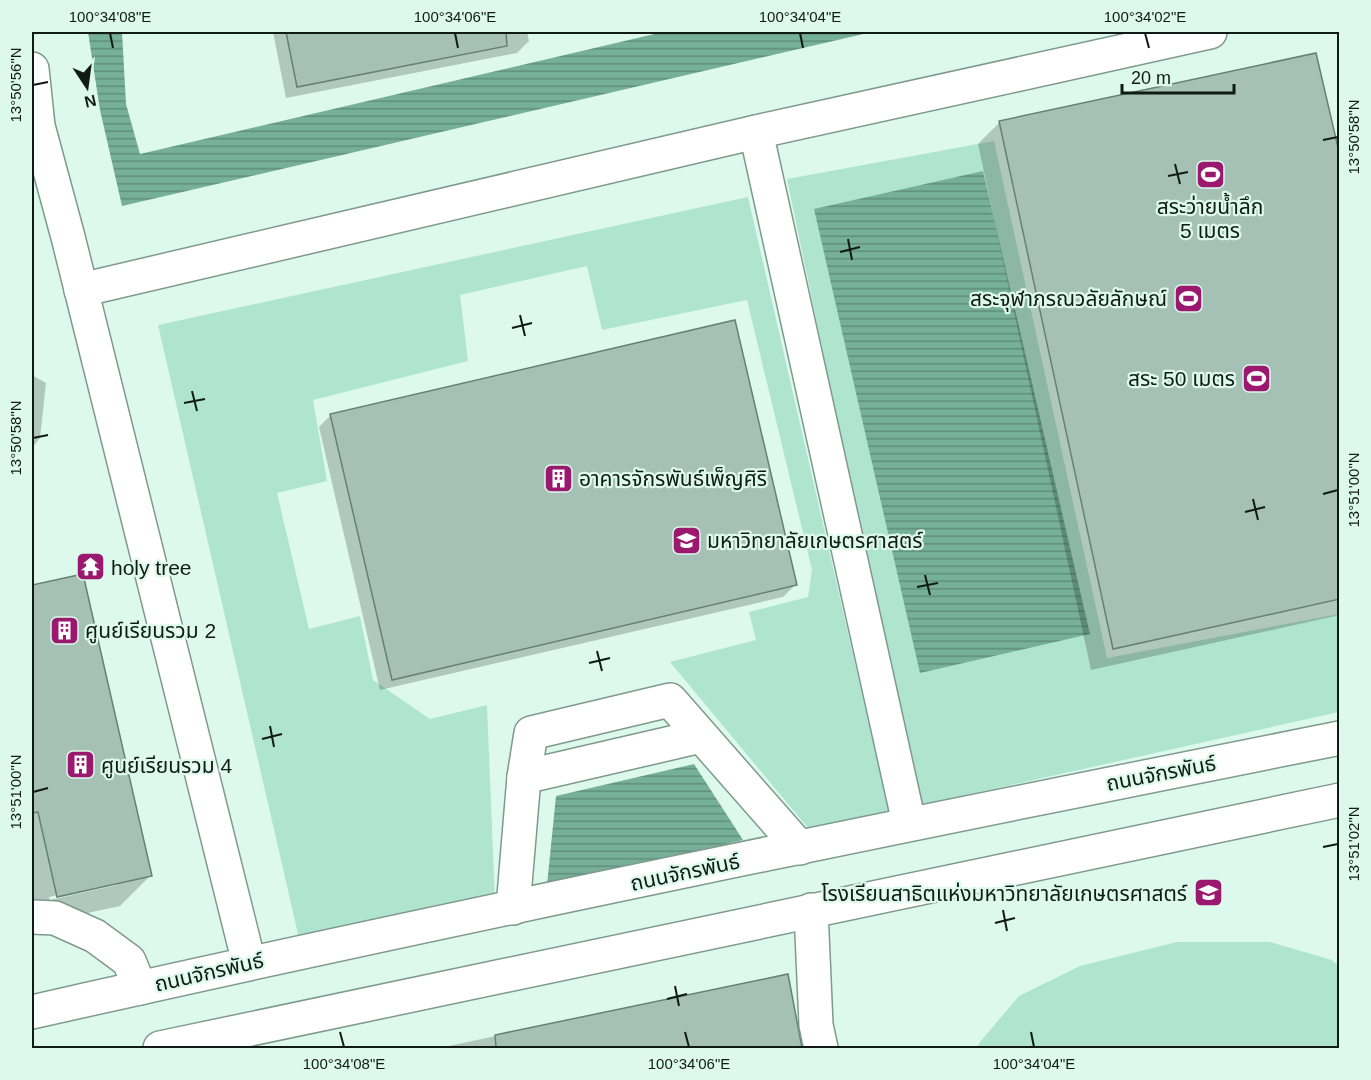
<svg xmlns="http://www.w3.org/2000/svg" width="1371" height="1080" font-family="Helvetica,'Noto Sans Thai',sans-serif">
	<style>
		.green { fill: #afe5cf }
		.water { fill: url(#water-rules) }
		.shadow { fill: #0003; fill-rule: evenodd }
		.building { fill: #a5c0b4; stroke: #668075; stroke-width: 1.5 }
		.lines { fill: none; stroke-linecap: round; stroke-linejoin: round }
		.minor-casing { stroke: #7f998e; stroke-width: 36 }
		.minor { stroke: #fff; stroke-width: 33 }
		.ticks { fill: none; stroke: #101a16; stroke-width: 2 }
		.labels { text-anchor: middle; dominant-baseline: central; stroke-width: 4.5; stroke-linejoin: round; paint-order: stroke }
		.poi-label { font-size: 21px; fill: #101a16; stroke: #ddf9ed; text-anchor: start }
		.street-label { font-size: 21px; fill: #101a16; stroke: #ddf9ed }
		.neatline { fill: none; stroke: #101a16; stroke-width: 2 }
		.ticks-label { font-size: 15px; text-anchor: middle; fill: #101a16 }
	</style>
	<defs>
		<pattern id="water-rules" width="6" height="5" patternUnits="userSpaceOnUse" patternTransform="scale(1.5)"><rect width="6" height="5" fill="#77b099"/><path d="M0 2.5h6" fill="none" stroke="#608e7c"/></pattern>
	</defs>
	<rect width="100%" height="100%" fill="#ddf9ed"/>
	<g class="green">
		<path d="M 994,141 L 1107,658 L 1339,614 L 1339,712 L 917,806 L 787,179 Z"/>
		<path d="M 748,197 L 890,816 L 813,834 L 670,662 L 756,640 L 749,612 L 808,597 L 812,570 L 747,300 L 602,330 L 587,266 L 460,295 L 468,361 L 313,400 L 327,481 L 277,493 L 309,629 L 360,616 L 373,680 L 430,719 L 487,705 L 495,902 L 301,947 L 158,325 Z"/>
		<path d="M 1177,942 L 1270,942 L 1332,960 L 1339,966 L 1339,1048 L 977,1048 L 980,1042 L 1019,996 L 1080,966 Z"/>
	</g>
	<g class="water">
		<path d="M 88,32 L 122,32 L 126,104 L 140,154 L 663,32 L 872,32 L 122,206 L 100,110 Z"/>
		<path d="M 983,171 L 1090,634 L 920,673 L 814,209 Z"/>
		<path d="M 694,764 L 743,840 L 547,885 L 556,796 Z"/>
	</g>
	<g class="shadow">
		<path d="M 273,32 L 527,32 L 529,41 L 517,53 L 286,98 Z"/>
		<path d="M 1000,122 L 1340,163 L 1340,615 L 1091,670 L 978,144 Z"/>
		<path d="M 32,375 L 46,383 L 40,438 L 32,448 Z"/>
		<path d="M 331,415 L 795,585 L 783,597 L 380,690 L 319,427 Z"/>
		<path d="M 82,576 L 151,875 L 120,906 L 32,925 L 32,587 ZM 117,882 L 117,885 L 50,900 L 49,897 Z"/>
		<path d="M 786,975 L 801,1048 L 439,1048 Z"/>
	</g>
	<g class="building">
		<path d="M 286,32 L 506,32 L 507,46 L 297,87 Z"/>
		<path d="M 1316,53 L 1340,156 L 1340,599 L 1113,649 L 999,121 Z"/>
		<path d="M 735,320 L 797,585 L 392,680 L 330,414 Z"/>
		<path d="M 83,574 L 152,876 L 57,897 L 38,812 L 32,813 L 32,585 Z"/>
		<path d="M 788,974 L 802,1048 L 496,1048 L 495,1035 Z"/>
	</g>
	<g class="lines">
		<defs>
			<g id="minor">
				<path d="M 32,69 L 38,126 L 68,237 L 249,963"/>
				<path d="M 756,132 L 909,823"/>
				<path d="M 81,290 L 756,132 L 1210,32"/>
				<path d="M 524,777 L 701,736"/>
				<path d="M 513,908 L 524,777 L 531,733 L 670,700 L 800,848"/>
				<path d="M 811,910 L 816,1025 L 821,1048"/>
				<path d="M 32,917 L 55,918 L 95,936 L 129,961 L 140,988"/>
				<path d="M 32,1012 C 466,914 903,825 1340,738"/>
				<path d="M 160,1048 L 1340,800"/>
			</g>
		</defs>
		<use href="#minor" class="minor-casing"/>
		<use href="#minor" class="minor"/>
	</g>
	<path class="ticks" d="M 110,33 L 113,48M 455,33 L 458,48M 800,33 L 803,48M 1145,33 L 1149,48M 33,85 L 48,82M 1323,140 L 1338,137M 1175,164 L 1180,184M 1168,176 L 1188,172M 848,239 L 852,260M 840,252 L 860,247M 520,315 L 525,336M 512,328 L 532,323M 192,391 L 197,411M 184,403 L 205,399M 33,438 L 48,435M 1323,494 L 1338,490M 1253,499 L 1258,520M 1245,512 L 1265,507M 925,575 L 930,595M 917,587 L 938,583M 597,651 L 602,671M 589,663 L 610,658M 270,726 L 274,747M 262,739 L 282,734M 33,792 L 48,788M 1323,847 L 1338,844M 1003,910 L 1007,931M 995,923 L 1015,918M 675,986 L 679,1006M 667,999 L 687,994M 340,1032 L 344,1047M 685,1032 L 689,1047M 1031,1032 L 1034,1047"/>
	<defs>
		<symbol id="stadium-square" viewBox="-11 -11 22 22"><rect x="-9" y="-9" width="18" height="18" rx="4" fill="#9a186d" stroke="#ddf9ed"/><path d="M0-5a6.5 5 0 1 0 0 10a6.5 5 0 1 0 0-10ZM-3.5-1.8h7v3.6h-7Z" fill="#fff"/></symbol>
		<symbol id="building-square" viewBox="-11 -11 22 22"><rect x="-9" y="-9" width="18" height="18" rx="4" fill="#9a186d" stroke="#ddf9ed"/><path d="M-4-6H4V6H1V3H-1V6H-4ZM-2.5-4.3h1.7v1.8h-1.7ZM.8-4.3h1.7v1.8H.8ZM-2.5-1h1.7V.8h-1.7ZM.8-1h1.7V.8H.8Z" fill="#fff"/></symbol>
		<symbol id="university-square" viewBox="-11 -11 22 22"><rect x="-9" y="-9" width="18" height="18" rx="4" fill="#9a186d" stroke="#ddf9ed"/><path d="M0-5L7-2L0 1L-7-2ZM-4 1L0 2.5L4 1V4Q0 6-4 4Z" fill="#fff"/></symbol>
		<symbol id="temple-square" viewBox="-11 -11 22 22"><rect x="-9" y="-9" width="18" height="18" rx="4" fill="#9a186d" stroke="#ddf9ed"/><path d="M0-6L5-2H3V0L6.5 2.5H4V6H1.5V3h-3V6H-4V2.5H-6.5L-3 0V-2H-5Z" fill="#fff"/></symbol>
		<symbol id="school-square" viewBox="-11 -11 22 22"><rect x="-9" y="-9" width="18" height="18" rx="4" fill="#9a186d" stroke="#ddf9ed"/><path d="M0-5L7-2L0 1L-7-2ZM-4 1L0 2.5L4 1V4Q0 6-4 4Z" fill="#fff"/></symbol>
	</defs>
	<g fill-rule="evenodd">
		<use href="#stadium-square" x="1194" y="158" width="33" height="33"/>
		<use href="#stadium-square" x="1172" y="282" width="33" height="33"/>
		<use href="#stadium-square" x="1240" y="362" width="33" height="33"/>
		<use href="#building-square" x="542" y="462" width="33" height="33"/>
		<use href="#university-square" x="670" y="524" width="33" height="33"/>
		<use href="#temple-square" x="74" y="550" width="33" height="33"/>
		<use href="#building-square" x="48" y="614" width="33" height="33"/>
		<use href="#building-square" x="64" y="748" width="33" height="33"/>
		<use href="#school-square" x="1192" y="876" width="33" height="33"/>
	</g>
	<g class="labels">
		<g class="poi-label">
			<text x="1210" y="206" text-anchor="middle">สระว่ายน้ำลึก<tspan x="1210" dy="24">5 เมตร</tspan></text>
			<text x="1167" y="298" text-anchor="end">สระจุฬาภรณวลัยลักษณ์</text>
			<text x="1235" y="378" text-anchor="end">สระ 50 เมตร</text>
			<text x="579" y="478">อาคารจักรพันธ์เพ็ญศิริ</text>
			<text x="707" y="540">มหาวิทยาลัยเกษตรศาสตร์</text>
			<text x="111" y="567">holy tree</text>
			<text x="85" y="630">ศูนย์เรียนรวม 2</text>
			<text x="101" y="765">ศูนย์เรียนรวม 4</text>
			<text x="1187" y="893" text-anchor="end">โรงเรียนสาธิตแห่งมหาวิทยาลัยเกษตรศาสตร์</text>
		</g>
		<g class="street-label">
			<text transform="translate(1161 773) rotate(-11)">ถนนจักรพันธ์</text>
			<text transform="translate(685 872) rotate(-12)">ถนนจักรพันธ์</text>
			<text transform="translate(209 972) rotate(-13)">ถนนจักรพันธ์</text>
		</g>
	</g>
	<rect width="1371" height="1080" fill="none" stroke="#ddf9ed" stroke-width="66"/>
	<g transform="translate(87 87) rotate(167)" stroke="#ddf9ed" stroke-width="4.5" paint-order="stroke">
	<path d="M0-4.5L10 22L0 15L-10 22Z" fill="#101a16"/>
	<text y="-9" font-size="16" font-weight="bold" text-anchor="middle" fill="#101a16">N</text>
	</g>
	<path d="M1122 84v9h112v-9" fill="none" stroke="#101a16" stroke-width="3"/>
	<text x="1131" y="84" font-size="18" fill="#101a16" stroke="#ddf9ed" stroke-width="4.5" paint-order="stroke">20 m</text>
	<rect x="33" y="33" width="1305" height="1014" class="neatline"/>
	<g class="ticks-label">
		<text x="110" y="22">100°34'08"E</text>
		<text x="455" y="22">100°34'06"E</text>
		<text x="800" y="22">100°34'04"E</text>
		<text x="1145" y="22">100°34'02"E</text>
		<text transform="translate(16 85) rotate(-90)" y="5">13°50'56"N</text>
		<text transform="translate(1354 137) rotate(-90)" y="5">13°50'58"N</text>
		<text transform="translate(16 438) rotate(-90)" y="5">13°50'58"N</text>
		<text transform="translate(1354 490) rotate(-90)" y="5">13°51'00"N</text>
		<text transform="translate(16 792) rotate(-90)" y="5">13°51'00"N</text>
		<text transform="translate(1354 844) rotate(-90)" y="5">13°51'02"N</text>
		<text x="344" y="1069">100°34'08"E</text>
		<text x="689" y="1069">100°34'06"E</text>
		<text x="1034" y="1069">100°34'04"E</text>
	</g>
</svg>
